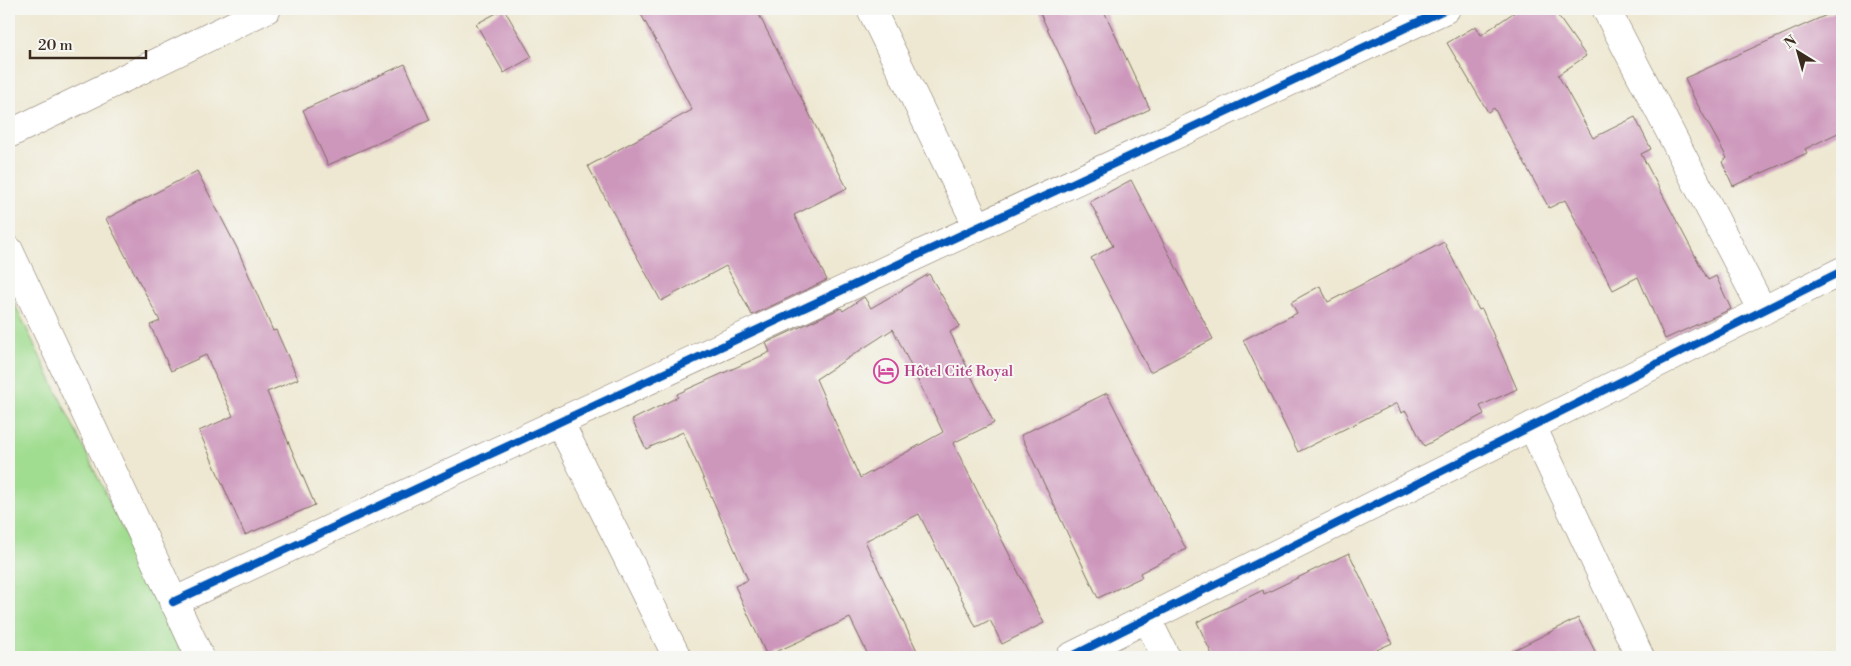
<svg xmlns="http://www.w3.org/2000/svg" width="1851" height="666" font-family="'Libre Bodoni',serif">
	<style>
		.green { fill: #a1dd91; stroke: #6e8458 }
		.building { fill: #cd97bc; fill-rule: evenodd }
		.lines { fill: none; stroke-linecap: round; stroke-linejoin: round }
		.minor-casing { stroke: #7a6c5d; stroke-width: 29 }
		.minor { stroke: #fff; stroke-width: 28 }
		.cycleway-casing { stroke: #f6f6f2; stroke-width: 11 }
		.cycleway { stroke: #0057b8; stroke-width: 8 }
		.labels { text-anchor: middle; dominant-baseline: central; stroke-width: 4; stroke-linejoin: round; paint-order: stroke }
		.hotel-label { font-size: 15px; fill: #b23c85; stroke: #f6f6f2; text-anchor: start }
	</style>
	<rect width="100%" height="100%" fill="#f6f6f2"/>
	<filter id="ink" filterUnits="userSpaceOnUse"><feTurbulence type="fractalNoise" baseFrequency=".02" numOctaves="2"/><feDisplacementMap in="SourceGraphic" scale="10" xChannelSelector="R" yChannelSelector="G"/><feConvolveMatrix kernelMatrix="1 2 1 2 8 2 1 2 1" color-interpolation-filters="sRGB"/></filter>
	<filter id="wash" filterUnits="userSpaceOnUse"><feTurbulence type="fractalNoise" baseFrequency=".0096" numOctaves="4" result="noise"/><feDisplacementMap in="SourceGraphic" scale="20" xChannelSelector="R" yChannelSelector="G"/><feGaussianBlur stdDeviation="1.12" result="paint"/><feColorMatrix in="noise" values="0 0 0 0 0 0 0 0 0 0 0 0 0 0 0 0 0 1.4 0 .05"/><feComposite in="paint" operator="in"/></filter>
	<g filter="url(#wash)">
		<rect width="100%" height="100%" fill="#eee8d2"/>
		<path class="green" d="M 9,292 L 184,657 L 9,657 Z"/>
		<g id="blocks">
			<g class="building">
				<path d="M 504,9 L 532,57 L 504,73 L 476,24 Z"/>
				<path d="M 638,9 L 756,9 L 847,188 L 794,215 L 827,280 L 752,315 L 726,266 L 661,301 L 588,166 L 692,110 L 663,54 Z"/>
				<path d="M 1038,9 L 1103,9 L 1150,109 L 1097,134 Z"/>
				<path d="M 1519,9 L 1553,9 L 1586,56 L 1558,75 L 1593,138 L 1635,117 L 1651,149 L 1641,154 L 1708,280 L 1716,276 L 1731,309 L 1665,339 L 1638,277 L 1613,290 L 1565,200 L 1549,208 L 1494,108 L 1488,112 L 1447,43 L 1476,26 L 1481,35 Z"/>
				<path d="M 1840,9 L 1842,9 L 1842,131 L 1805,149 L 1807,153 L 1733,186 L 1722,162 L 1727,158 L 1694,98 L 1685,78 Z"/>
				<path d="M 405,64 L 430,120 L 328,165 L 303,110 Z"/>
				<path d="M 197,171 L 237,248 L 273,331 L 276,330 L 298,379 L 267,392 L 315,505 L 245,535 L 199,431 L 233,416 L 206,355 L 171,371 L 150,325 L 160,321 L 106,219 Z"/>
				<path d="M 1131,180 L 1213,339 L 1150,372 L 1091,258 L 1113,246 L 1090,202 Z"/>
				<path d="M 1444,242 L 1479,310 L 1482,309 L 1517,389 L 1480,406 L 1484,414 L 1424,446 L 1406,411 L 1401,413 L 1397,403 L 1298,452 L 1243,340 L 1297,313 L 1291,302 L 1320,286 L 1328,302 Z"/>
				<path d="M 929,274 L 960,326 L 950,332 L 994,423 L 953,443 L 1044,623 L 1002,644 L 990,620 L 976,627 L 919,514 L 865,541 L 920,657 L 869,657 L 850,618 L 767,656 L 735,586 L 748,580 L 683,432 L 646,449 L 632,420 L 678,397 L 677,394 L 770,352 L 766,343 L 841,308 L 843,311 L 864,297 L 871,308 ZM 893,329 L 943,432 L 860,478 L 816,379 Z"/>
				<path d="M 1107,393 L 1186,549 L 1140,573 L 1142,577 L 1098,598 L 1021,435 Z"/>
				<path d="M 1349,553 L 1392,643 L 1361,657 L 1213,657 L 1197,622 L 1263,590 L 1264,594 Z"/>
				<path d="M 1578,618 L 1598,657 L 1500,657 Z"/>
			</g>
		</g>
	</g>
	<g filter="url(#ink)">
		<use href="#blocks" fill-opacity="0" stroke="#7a6c5d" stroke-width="1"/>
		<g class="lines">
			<defs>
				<g id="minor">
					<path d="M 871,9 L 978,227"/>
					<path d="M 1606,9 L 1763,311"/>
					<path d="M 9,134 L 267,9"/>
					<path d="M 9,250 L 200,657"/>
					<path d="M 559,421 L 677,657"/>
					<path d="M 1532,426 L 1640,657"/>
					<path d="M 173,602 L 1446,9"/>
					<path d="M 1147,619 L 1166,657"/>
					<path d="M 1070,657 L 1842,271"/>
				</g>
			</defs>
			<use href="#minor" class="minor-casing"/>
			<use href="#minor" class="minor"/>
			<defs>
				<g id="cycleway">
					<path d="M 173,602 L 1446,9"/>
					<path d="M 1070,657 L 1842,271"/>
				</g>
			</defs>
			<use href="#cycleway" class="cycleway-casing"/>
			<use href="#cycleway" class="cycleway"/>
		</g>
	</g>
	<defs>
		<symbol id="hotel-ring" viewBox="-11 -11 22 22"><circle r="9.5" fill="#f6f6f2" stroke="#d1479c" stroke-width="1.5"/><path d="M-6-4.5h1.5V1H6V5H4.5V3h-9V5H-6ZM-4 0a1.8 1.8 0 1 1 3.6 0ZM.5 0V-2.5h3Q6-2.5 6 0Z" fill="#d1479c"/></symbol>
	</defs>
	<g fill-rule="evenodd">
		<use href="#hotel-ring" x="872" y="357" width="28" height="28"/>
	</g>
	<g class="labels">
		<g class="hotel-label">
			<text x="904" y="371">Hôtel Cité Royal</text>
		</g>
	</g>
	<rect width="1851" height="666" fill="none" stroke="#f6f6f2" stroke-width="30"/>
	<g transform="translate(1798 52) rotate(323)" stroke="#f6f6f2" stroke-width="4" paint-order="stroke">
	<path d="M0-4L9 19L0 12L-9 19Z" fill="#3b2a1e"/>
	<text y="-8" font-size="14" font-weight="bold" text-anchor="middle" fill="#3b2a1e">N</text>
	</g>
	<path d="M30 50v8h116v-8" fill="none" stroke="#3b2a1e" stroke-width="2.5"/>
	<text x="38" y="50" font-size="15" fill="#3b2a1e" stroke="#f6f6f2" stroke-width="4" paint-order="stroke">20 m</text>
</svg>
